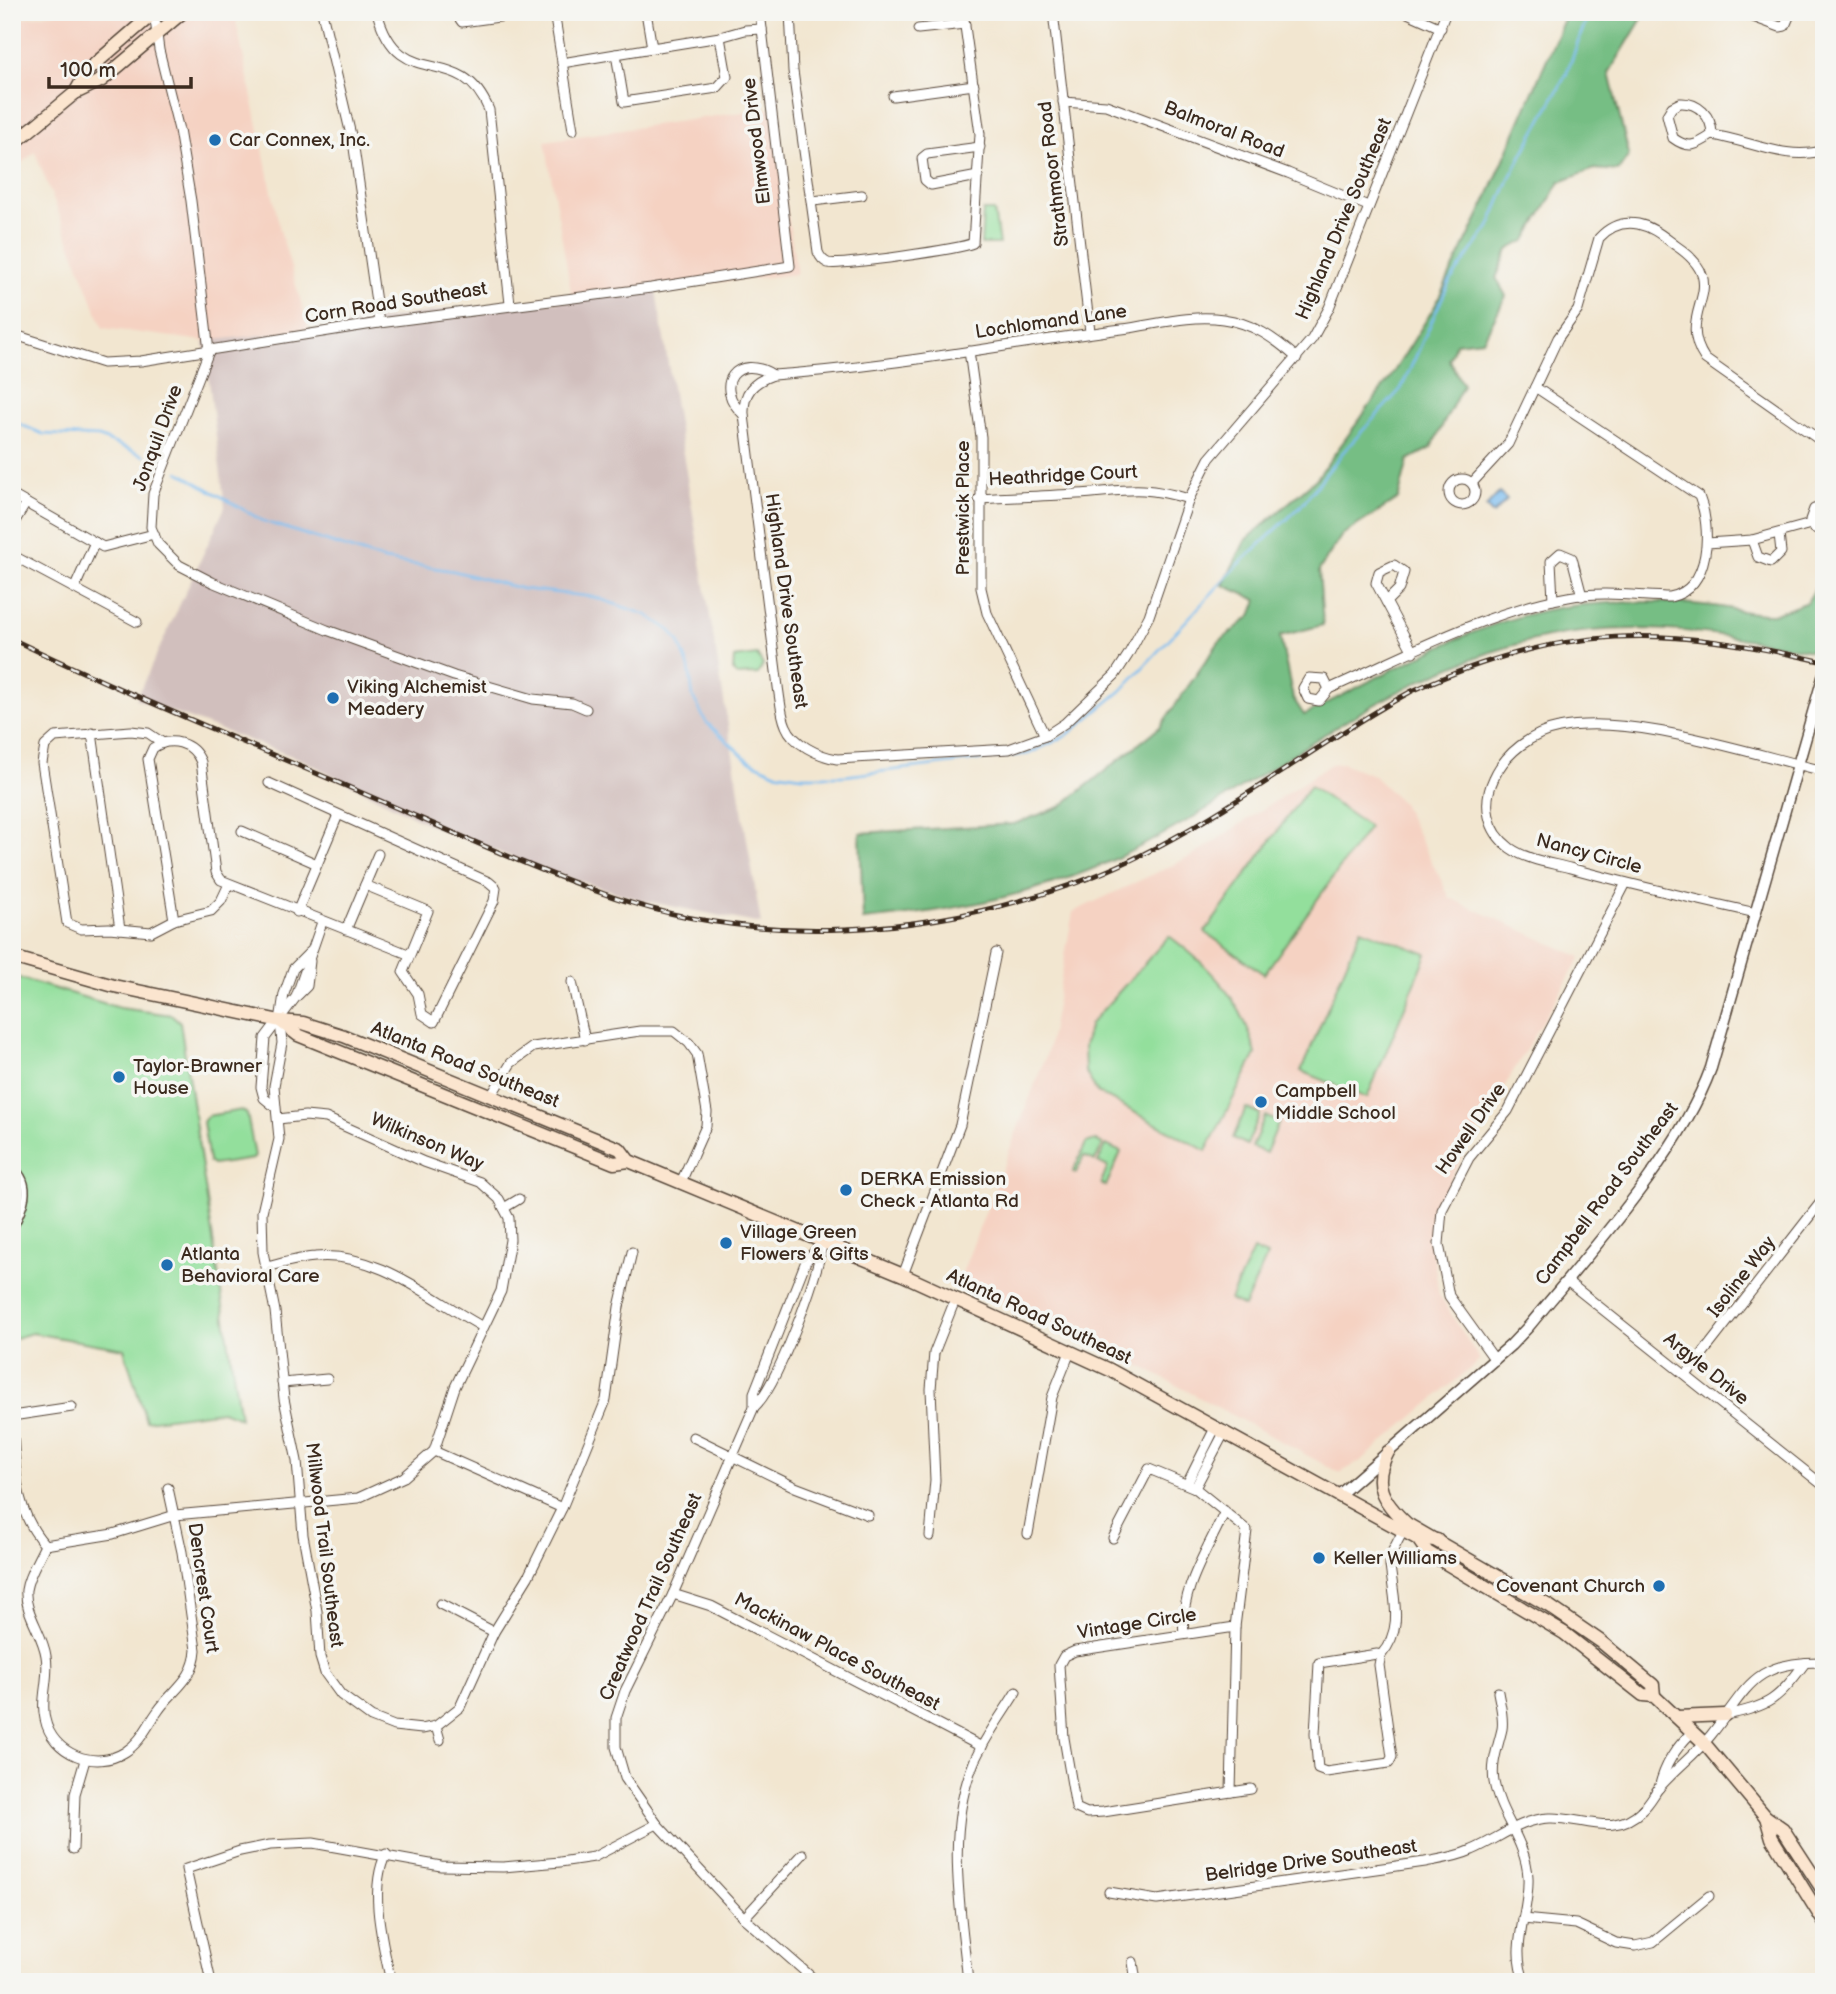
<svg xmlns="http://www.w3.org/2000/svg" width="1836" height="1994" font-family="'Balsamiq Sans',sans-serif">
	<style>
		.built { fill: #f5d2c2 }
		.industrial { fill: #d1bfbd }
		.green { fill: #93df9c; stroke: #67845d; stroke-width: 2 }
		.forest { fill: #76be84; stroke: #587451; stroke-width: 2 }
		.water { fill: #7bbdf1; stroke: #5b7488; stroke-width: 2 }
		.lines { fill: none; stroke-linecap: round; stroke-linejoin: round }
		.stream { stroke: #7bbdf1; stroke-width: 2.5 }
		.pedestrian-casing { stroke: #564639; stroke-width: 9 }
		.minor-casing { stroke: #564639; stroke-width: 11 }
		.tertiary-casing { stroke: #564639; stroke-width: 13 }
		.secondary-casing { stroke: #564639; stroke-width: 15 }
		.pedestrian { stroke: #fff; stroke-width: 6 }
		.minor { stroke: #fff; stroke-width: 9 }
		.tertiary { stroke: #fff; stroke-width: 10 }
		.secondary { stroke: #fbe5cf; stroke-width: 12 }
		.rail-casing { stroke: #3b2a1e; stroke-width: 5 }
		.rail { stroke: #f6f6f2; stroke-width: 2.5; stroke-dasharray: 8; stroke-linecap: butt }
		.poi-dot { fill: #1f6fb2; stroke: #f6f6f2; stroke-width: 2.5 }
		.labels { text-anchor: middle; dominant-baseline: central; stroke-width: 7; stroke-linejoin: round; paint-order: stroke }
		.street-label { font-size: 19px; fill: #3b2a1e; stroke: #f6f6f2 }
		.poi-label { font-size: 19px; fill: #3b2a1e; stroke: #f6f6f2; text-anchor: start }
	</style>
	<rect width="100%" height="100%" fill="#f6f6f2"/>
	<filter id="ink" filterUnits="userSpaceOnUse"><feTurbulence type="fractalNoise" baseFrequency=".0143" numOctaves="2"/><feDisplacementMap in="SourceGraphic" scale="14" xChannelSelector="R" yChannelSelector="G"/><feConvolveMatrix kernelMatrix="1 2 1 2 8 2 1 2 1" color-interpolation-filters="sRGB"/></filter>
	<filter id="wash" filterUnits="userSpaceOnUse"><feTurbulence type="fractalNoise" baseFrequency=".00686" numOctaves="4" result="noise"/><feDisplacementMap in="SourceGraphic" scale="28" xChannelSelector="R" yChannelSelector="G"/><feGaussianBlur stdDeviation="1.57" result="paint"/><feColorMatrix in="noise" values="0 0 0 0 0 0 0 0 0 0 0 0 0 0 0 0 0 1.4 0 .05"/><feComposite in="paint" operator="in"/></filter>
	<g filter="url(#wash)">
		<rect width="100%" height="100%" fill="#f2e6d0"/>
		<g class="built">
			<path d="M 59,12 L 234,12 L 280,230 L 309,330 L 204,341 L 103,328 L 35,152 L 12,171 L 12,20 Z"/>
			<path d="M 771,108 L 797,274 L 572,297 L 545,141 Z"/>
			<path d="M 1342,763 L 1373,775 L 1402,803 L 1450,898 L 1581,957 L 1460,1161 L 1436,1208 L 1432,1246 L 1439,1295 L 1480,1360 L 1361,1461 L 1340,1473 L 1135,1363 L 959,1281 L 1048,1050 L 1073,912 L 1194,855 L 1331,764 Z"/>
		</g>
		<path class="industrial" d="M 656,291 L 761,924 L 641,900 L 548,871 L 434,827 L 303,760 L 136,699 L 225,507 L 204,341 L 309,330 L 451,309 L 455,312 Z"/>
		<g class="green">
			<path d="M 983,211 L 994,211 L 999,244 L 981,244 Z"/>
			<path d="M 757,655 L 763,665 L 758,674 L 736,675 L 733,671 L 734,658 Z"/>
			<path d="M 1310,786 L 1369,827 L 1264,974 L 1205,932 Z"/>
			<path d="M 1361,929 L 1427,954 L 1367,1098 L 1301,1071 Z"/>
			<path d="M 1169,936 C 1212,968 1243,1001 1256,1054 L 1206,1151 L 1097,1092 L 1085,1071 L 1084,1046 L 1090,1024 Z"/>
			<path d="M 12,976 L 120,1008 L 172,1015 L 180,1022 L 240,1418 L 222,1411 L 146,1421 L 124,1349 L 32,1333 L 12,1339 Z"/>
			<path d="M 1246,1108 L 1260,1114 L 1247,1145 L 1233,1138 Z"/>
			<path d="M 242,1110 L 247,1114 L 255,1156 L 253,1159 L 213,1165 L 209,1162 L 203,1122 L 207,1116 Z"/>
			<path d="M 1265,1116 L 1279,1122 L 1266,1153 L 1252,1147 Z"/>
			<path d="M 1095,1140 L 1103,1144 L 1095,1161 L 1084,1156 L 1076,1173 L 1073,1172 L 1086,1143 Z"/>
			<path d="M 1106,1145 L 1121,1152 L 1106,1186 L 1101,1183 L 1108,1167 L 1098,1162 Z"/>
			<path d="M 1253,1250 L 1267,1256 L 1244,1307 L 1230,1300 Z"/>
			<path d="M 1089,1967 L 1088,1982 L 1049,1982 L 1050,1973 Z"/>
		</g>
		<path class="forest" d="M 1567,12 L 1646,12 L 1609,73 L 1629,155 L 1618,171 L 1594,169 L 1560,182 L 1526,240 L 1508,250 L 1496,278 L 1506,296 L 1483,340 L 1456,343 L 1449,360 L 1463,385 L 1431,448 L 1408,460 L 1398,499 L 1342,535 L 1319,570 L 1323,625 L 1280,636 L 1293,698 L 1304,715 C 1388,673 1486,613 1580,605 C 1623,601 1670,601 1713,606 C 1732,608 1753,615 1772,614 C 1783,612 1796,606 1807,602 L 1824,575 L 1824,640 L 1819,653 C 1729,634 1640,619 1548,637 C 1378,671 1264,790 1113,860 C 1035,896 948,912 863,920 L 860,833 L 1014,824 L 1060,807 L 1160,727 L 1219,642 L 1251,616 L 1257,600 L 1223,585 L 1245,541 L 1316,479 L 1390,378 L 1435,306 L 1486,201 Z"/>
		<path class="water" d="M 1499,493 L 1507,500 L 1493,514 L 1486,507 Z"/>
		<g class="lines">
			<g class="stream">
				<path d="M 12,421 L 43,434 L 99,437 L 145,456"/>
				<path d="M 179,472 L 263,521 L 384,560 L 454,571 L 523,589 L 594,597 L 647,615 L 671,631 L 679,642 L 689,668 L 693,697 L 706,722 L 748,760 L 774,772 L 802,776 L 844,776 L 1028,754 L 1066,736 L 1121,691 L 1237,566 L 1299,508 L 1343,452 L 1401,389 L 1449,283 L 1489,227 L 1511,175 L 1566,75 L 1589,12"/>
				<path d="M 12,1968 L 22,1982"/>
			</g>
		</g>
	</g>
	<g filter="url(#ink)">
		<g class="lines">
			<defs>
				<path id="pedestrian" d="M 12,1166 C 36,1184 23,1210 12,1231"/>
				<g id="minor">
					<path d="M 154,12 L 159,50 L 179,130 L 191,201 L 209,351 L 153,494 L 151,527 L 158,544 L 179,565 L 212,582 L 327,630 L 454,676 L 533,699 L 572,703 L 586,709"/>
					<path d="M 322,12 L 354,148 L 379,323"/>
					<path d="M 377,12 C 400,97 459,38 489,110 L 510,304"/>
					<path d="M 455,12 L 462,22 L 537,12"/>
					<path d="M 554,12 L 573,130"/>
					<path d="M 790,12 L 793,71 L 818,252 C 820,257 823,261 828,263 C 841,266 961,249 973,243 L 980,134 L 963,12"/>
					<path d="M 1053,12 L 1090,332"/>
					<path d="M 1405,12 L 1441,28"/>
					<path d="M 1740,12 L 1780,27 L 1785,26 L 1791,12"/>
					<path d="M 918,29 L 965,24"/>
					<path d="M 720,37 L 745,30 L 762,29"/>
					<path d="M 616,54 L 652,48"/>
					<path d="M 562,63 L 616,54 L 624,102 L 717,88 L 727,77 L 720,37 L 652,48 L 646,12"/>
					<path d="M 893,96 L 974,85"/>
					<path d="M 1063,102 L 1106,105 L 1288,173 L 1368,206"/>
					<path d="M 1680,103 C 1698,102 1712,116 1712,135 C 1697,145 1689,150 1673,138 L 1667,115 L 1672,107 Z"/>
					<path d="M 1712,135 C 1748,140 1788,162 1824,150"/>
					<path d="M 978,176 L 931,185 L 925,180 L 922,158 L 927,154 L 980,147"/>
					<path d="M 813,201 L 862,195"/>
					<path d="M 12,225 L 15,233 L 12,247"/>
					<path d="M 12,334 L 103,363 L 141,361 L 379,323 L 651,288 L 790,266 L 760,12"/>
					<path d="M 969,351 L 981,437 L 981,588 L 987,613 L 1045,736"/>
					<path d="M 1297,358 C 1274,338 1253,323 1223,319 C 1190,314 1154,325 1122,329 C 1006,344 890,367 773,375 C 753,382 743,392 744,415 L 778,687 C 780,699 781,715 786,726 C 793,744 819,756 837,759 L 1009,749 L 1045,736 L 1065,723 L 1115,675 L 1128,655 L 1149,616 L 1189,499 L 1209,459 L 1312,339 L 1329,308 L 1446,12"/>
					<path d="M 744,415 C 711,386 737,352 773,375"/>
					<circle cx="1462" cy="492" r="13"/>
					<path d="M 1472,483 L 1508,444 L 1558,338 L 1578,310 L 1599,238 C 1609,227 1622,221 1638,224 C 1653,227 1663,236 1675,245 C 1738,287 1672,310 1705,359 L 1824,443"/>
					<path d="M 12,495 L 103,547 L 154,534"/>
					<path d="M 979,499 C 1012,497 1044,496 1077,494 C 1126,491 1139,484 1189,499"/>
					<path d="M 1824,506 L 1814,509 L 1810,520 L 1814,528 L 1824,530"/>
					<path d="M 12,526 L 26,503"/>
					<path d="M 1752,540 L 1758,557 L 1771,562 L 1781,552 L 1779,534"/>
					<path d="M 1707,543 L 1752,540 L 1811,524"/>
					<path d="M 12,555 L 137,622"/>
					<path d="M 75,587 L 95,542"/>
					<path d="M 1553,600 L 1551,561 L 1560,553 L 1572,558 L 1582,596"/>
					<path d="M 1386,602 L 1399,589 L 1404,572 L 1394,565 L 1379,572 L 1376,583 L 1413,652"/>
					<path d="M 1329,689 L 1324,679 L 1309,678 L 1303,688 L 1308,699 L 1319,701 L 1329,689 C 1403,656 1488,611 1568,597 C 1601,591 1637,596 1670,597 C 1711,589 1712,528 1699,496 L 1535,387"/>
					<path d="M 92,733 L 120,929"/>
					<path d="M 163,743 L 148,733 L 131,731 L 55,737 L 45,746 L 42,763 L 67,923 L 81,929 L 109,928 L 151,932 L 174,920 L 211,911 L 221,901 L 229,884"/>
					<path d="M 269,783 L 489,882 L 496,888 L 494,901 L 434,1022 L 422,1014 L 418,994 L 403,972 L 428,911 L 365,885"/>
					<path d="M 242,831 L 317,864"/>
					<path d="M 297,912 L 338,815"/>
					<path d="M 1756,913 C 1694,899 1632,885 1570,868 C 1551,863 1527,860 1510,848 C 1487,831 1482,803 1494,778 C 1505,753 1532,733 1559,728 C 1630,713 1752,754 1824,771"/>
					<path d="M 174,920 L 148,759 L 153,748 C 170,736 193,742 201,762 L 216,872 L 221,880 L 408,954"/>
					<path d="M 346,930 L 378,854"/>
					<path d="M 310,952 L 293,969 L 284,994 L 280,1021 L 282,1043 L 274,1086 L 279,1139 L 262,1212 L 263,1252 L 275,1311 L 284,1399 L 297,1461 L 303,1535 L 317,1611 L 320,1657 L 325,1673 L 341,1695 L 371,1717 L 394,1726 L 422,1729 L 436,1726 L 460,1707 L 494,1632 L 528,1577 L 562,1508 L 606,1400 L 619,1307 L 632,1252"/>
					<path d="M 572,982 L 585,1040"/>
					<path d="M 298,995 L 307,986 L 310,961"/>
					<path d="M 491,1096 L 511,1063 L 533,1047 L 640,1031 L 674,1031 L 689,1043 L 697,1054 L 707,1112 L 706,1126 L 681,1182"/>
					<path d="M 275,1107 L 264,1098 L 261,1087 L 265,1038 L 296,997 L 322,922"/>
					<path d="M 504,1208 L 519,1199"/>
					<path d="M 267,1267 C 283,1263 299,1258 315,1257 C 378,1251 431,1299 483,1327"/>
					<path d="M 903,1275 L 960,1125 L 996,953"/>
					<path d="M 1567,1281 L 1824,1486"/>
					<path d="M 1495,1360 L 1449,1296 L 1439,1244 L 1442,1210 L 1469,1158 L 1508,1111 L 1626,883"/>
					<path d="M 1686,1375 L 1824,1198"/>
					<path d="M 282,1383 L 327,1379"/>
					<path d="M 754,1407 C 776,1389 819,1274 822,1244"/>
					<path d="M 12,1416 L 72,1407"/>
					<path d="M 12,1418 C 16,1465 12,1508 45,1545 C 39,1559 28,1575 26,1590 C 24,1612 43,1634 46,1656 C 50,1677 40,1699 45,1719 C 52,1754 95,1771 125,1752 C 141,1742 147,1726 158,1711 C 173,1689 194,1680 196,1650 L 182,1552 L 168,1488"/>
					<path d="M 693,1437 L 795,1487 L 868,1515"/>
					<path d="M 434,1451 L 562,1508"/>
					<path d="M 1187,1484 L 1216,1426"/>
					<path d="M 1195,1488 L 1225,1431"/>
					<path d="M 1028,1534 L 1052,1397 L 1070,1352"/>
					<path d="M 930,1536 L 935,1480 L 931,1389 L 934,1353 L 955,1300"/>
					<path d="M 1113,1538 L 1149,1469 L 1195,1488 L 1247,1530 L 1235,1627 L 1231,1792 L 1251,1789"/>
					<path d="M 45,1545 L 113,1534 L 175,1515 L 358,1498 L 404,1477 L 434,1451 L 455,1387 L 501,1291 L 510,1240 L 509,1218 L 499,1199 L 480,1182 L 424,1162 L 326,1118 L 305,1116 L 278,1119"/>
					<path d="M 673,1594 L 711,1606 L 982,1747"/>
					<path d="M 440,1604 L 494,1632"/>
					<path d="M 1184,1634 C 1179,1590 1208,1550 1225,1511"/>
					<path d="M 1377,1654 L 1381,1655 L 1379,1665 L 1392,1757 L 1389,1763 L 1326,1772 L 1318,1769 L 1315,1734 L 1319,1663 Z"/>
					<path d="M 1381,1655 C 1405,1628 1393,1597 1390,1565 L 1391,1554 L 1403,1531"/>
					<path d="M 1498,1692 C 1500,1704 1504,1717 1502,1729 C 1498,1747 1491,1763 1494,1782 C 1500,1816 1526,1841 1528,1877 C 1530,1912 1509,1947 1525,1982"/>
					<path d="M 1725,1715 C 1770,1707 1778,1699 1805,1663"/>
					<path d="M 436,1726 L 440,1740"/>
					<path d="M 1659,1788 C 1665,1764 1675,1749 1692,1732"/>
					<path d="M 1231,1792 L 1103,1812 L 1087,1813 L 1076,1808 L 1064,1738 L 1059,1665 L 1064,1656 L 1075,1651 L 1235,1627"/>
					<path d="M 73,1849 L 75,1794 L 85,1760"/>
					<path d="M 386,1854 C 368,1889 383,1944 391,1982"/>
					<path d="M 1109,1892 L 1157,1900 L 1425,1862 C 1441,1859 1457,1857 1472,1850 C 1498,1839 1521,1819 1550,1818 C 1583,1817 1614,1838 1642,1810 C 1649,1804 1653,1796 1658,1789 C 1674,1770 1695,1755 1711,1735 C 1749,1687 1752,1661 1824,1662"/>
					<path d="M 744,1918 L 803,1854"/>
					<path d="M 1523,1919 L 1576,1924 L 1616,1943 L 1635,1946 L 1653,1942 L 1709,1896"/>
					<path d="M 1133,1962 L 1136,1982"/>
					<path d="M 211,1982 L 186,1869 L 240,1851 L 270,1845 L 313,1843 L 441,1866 L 503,1867 L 560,1862 L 594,1857 L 657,1824"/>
					<path d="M 817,1982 L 744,1918 L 657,1824 L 625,1778 L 616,1747 L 616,1718 L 625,1691 L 673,1594 L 754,1407 L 754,1393 L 806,1261 L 823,1242"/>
					<path d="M 968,1982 C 961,1910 945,1831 974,1762 C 985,1737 1002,1715 1016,1692"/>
				</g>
				<path id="tertiary" d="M 1339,1495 L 1511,1345 L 1529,1326 C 1588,1254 1680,1154 1711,1068 L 1824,674"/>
				<g id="secondary">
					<path d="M 75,93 L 88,70 L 155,12"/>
					<path d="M 12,145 L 75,93 L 102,80 L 183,12"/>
					<path d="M 12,957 L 114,986 L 280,1021 L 303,1023 L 344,1036 L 620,1149 L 629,1161 L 903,1275 L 1110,1370 L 1418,1539 L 1437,1540"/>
					<path d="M 280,1021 L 298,1035 L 614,1163 L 629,1161"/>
					<path d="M 1388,1452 C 1371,1483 1382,1501 1407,1524 L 1549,1606 L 1600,1641 L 1653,1685 L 1654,1696"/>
					<path d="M 1418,1539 L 1427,1552 L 1564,1633 L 1643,1695 L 1654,1696 L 1704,1743 L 1766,1817 L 1783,1829 L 1824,1892"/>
					<path d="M 1677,1717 L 1725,1715"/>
					<path d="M 1766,1817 L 1772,1838 L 1824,1922"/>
				</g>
			</defs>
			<use href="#pedestrian" class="pedestrian-casing"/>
			<use href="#minor" class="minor-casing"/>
			<use href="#tertiary" class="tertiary-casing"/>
			<use href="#secondary" class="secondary-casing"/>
			<use href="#pedestrian" class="pedestrian"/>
			<use href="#minor" class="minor"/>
			<use href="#tertiary" class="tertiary"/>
			<use href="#secondary" class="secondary"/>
			<defs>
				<path id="rail" d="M 12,639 C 126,694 244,742 360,792 C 444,828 527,867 613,897 C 763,948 928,936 1076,883 C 1197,840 1300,752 1412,691 C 1563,623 1665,625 1824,662"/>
			</defs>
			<use href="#rail" class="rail-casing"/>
			<use href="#rail" class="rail"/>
		</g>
	</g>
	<g class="poi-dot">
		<circle cx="215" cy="140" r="7"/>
		<circle cx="333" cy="698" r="7"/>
		<circle cx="119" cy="1077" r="7"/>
		<circle cx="1261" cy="1102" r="7"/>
		<circle cx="846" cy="1190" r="7"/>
		<circle cx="726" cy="1243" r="7"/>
		<circle cx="167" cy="1265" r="7"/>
		<circle cx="1319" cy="1558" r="7"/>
		<circle cx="1659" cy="1586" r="7"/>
	</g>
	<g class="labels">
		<g class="street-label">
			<text transform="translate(1224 130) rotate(21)">Balmoral Road</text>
			<text transform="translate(757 141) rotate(-97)">Elmwood Drive</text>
			<text transform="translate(1054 174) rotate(-97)">Strathmoor Road</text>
			<text transform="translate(1344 219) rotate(-67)">Highland Drive Southeast</text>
			<text transform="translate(396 303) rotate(-9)">Corn Road Southeast</text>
			<text transform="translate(1051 322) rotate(-8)">Lochlomand Lane</text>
			<text transform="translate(158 438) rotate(-70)">Jonquil Drive</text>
			<text transform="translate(1063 476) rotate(-3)">Heathridge Court</text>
			<text transform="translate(963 508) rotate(-90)">Prestwick Place</text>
			<text transform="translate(786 601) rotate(82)">Highland Drive Southeast</text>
			<text transform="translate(1589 854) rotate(15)">Nancy Circle</text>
			<text transform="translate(465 1065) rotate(22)">Atlanta Road Southeast</text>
			<text transform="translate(1471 1129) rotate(-55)">Howell Drive</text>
			<text transform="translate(427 1142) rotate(23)">Wilkinson Way</text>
			<text transform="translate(1607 1194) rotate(-53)">Campbell Road Southeast</text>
			<text transform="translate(1742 1277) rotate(-52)">Isoline Way</text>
			<text transform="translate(1039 1317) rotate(25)">Atlanta Road Southeast</text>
			<text transform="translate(1706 1369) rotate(39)">Argyle Drive</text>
			<text transform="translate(324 1545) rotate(83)">Millwood Trail Southeast</text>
			<text transform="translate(203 1588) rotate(82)">Dencrest Court</text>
			<text transform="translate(651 1597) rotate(-66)">Creatwood Trail Southeast</text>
			<text transform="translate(1137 1624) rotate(-9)">Vintage Circle</text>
			<text transform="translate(837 1652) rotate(28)">Mackinaw Place Southeast</text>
			<text transform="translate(1311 1861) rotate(-8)">Belridge Drive Southeast</text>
		</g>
		<g class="poi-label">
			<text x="229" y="140">Car Connex, Inc.</text>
			<text x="347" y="687">Viking Alchemist<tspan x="347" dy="22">Meadery</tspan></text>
			<text x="133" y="1066">Taylor-Brawner<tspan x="133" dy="22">House</tspan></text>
			<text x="1275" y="1091">Campbell<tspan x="1275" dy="22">Middle School</tspan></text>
			<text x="860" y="1179">DERKA Emission<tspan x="860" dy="22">Check - Atlanta Rd</tspan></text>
			<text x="740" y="1232">Village Green<tspan x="740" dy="22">Flowers &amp; Gifts</tspan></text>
			<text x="181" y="1254">Atlanta<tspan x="181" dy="22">Behavioral Care</tspan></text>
			<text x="1333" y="1558">Keller Williams</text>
			<text x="1645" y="1586" text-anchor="end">Covenant Church</text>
		</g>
	</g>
	<rect width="1836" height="1994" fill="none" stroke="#f6f6f2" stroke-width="42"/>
	<path d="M49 77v10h142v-10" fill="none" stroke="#3b2a1e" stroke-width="3.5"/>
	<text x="60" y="77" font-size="21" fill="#3b2a1e" stroke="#f6f6f2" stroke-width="5" paint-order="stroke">100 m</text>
</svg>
